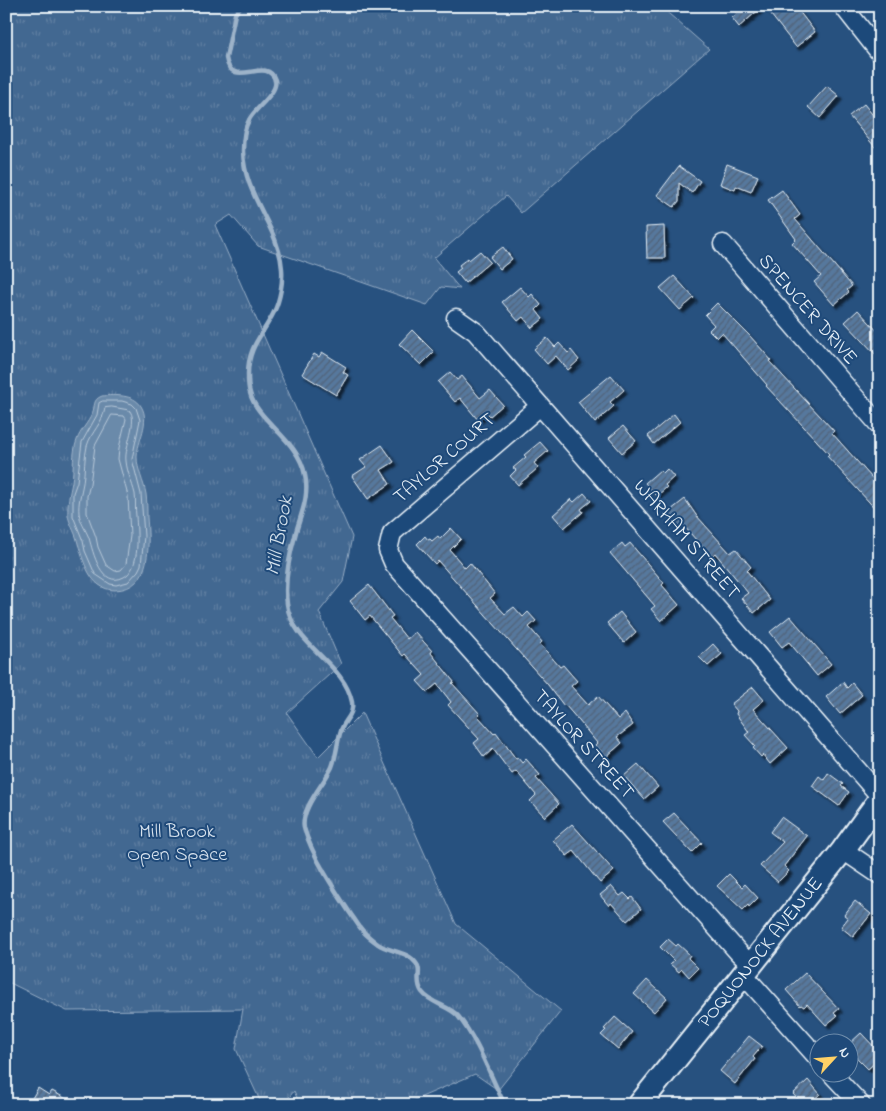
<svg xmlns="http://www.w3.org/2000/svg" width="886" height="1111" font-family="'Indie Flower',sans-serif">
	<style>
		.grass { fill: url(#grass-tufts); stroke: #96acc4 }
		.water { fill: #6b8aaa; stroke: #9db3c9 }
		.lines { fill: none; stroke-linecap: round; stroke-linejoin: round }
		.shore { stroke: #b6c8d9; stroke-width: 1 }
		.stream { stroke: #9db3c9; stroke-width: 4.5 }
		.building { fill: url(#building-hatch); stroke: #e8f1f8; filter: url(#shadow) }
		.minor-casing { stroke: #e8f1f8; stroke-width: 21 }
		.major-casing { stroke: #e8f1f8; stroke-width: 26 }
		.minor { stroke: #1f4a7a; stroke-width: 18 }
		.major { stroke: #1f4a7a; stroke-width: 22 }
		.labels { text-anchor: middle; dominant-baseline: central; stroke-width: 4; stroke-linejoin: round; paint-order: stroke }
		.street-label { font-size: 20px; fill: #e8f1f8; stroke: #1f4a7a }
		.park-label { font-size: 20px; fill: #d8e3ee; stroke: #1f4a7a }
		.water-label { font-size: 21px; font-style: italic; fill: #d5e2ec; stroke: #1f4a7a }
	</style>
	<defs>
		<pattern id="grass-tufts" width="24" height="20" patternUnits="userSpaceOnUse" patternTransform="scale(1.25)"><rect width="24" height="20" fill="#436891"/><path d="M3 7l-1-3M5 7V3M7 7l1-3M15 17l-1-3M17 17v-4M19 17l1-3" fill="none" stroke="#5e7ea1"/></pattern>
		<pattern id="building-hatch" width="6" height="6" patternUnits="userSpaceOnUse" patternTransform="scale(1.25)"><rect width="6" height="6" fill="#57789d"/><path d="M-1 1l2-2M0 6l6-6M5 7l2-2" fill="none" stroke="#4f6278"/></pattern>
		<filter id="shadow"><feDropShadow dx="3.5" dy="3.5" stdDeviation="1" flood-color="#0009"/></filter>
	</defs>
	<rect width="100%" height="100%" fill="#27517f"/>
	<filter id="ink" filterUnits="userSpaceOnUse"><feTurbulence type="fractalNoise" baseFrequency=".02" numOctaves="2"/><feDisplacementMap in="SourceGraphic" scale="10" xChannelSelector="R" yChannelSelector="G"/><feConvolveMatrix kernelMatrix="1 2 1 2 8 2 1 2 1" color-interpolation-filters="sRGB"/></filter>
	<g filter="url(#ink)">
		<path class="grass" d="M 6,6 L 660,6 L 709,49 L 521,213 L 506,196 L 434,258 L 460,289 L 441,287 L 427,305 L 258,246 L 231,215 L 215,225 L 352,537 L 343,582 L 319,612 L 341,664 L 287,713 L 318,757 L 362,713 L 456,924 L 561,1011 L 498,1090 L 475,1074 L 403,1105 L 300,1105 L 294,1091 L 283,1105 L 262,1105 L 236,1049 L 243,1009 L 67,1011 L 6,981 L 6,863 L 11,856 L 6,850 Z"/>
		<path class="water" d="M 102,396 C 114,395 134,394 141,406 C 151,422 137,441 137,457 C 137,470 144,482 146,494 C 147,502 147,509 147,517 C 149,542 153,589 115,590 C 89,590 83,559 77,540 C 75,532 69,523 68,515 C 67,503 70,493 72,482 C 74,468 72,453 77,440 C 80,431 88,423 92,414 C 96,405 92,400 102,396 Z"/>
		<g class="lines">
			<g class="shore">
				<path d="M 103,401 L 122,401 L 132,404 L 136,408 L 140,420 L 132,459 L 141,494 L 144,536 L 141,565 L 138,571 L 128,582 L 116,585 L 110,584 L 95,574 L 85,551 L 83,541 L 73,516 L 73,493 L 77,482 L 82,442 L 97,415 L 99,403 Z"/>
				<path d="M 112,407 L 129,410 C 139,420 124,446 126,461 C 127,472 132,482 135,494 C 136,501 135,509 136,516 C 137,532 141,568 124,577 C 101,589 93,552 89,538 C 86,530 80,522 79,513 C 78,503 81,494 83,483 C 85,471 84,458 87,446 C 91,432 103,423 105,408 Z"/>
				<path d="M 112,415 L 124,416 L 126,419 L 119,448 L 118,459 L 128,496 L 130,536 L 126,564 L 121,570 L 115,571 L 106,565 L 98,547 L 96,537 L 87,513 L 87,496 L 90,484 L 95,446 Z"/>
			</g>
			<path class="stream" d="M 241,6 L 235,14 L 226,58 C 231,91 267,55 275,80 C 279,92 254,109 249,120 C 244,129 243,140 243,151 C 244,197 279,226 282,269 C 283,282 280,300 274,312 C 263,335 248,346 248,374 C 248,380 248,387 250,393 C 257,421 299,440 305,475 C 310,498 300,515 295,536 C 289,557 284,582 287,604 C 292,645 344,662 352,702 C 354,715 345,719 341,730 C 337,742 337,754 332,767 C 324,784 300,809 304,828 C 312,856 336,892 352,916 C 356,921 359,927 363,931 C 367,936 373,940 378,944 C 389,952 408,951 416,963 C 423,971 414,980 422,992 C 431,1004 448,1005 458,1016 C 479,1042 490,1076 505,1105"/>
		</g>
		<g class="building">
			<path d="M 730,6 L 763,6 L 739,27 L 732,18 L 737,14 Z"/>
			<path d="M 764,6 L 795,6 L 815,32 L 796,47 Z"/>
			<path d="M 827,86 L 839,96 L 820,118 L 808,107 Z"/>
			<path d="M 864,104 L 880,124 L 880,153 L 849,116 Z"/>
			<path d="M 727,164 L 758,176 L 751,192 L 736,186 L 735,190 L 720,184 Z"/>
			<path d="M 679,166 L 700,181 L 692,193 L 679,183 L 679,201 L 674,207 L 657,195 Z"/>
			<path d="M 782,190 L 800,215 L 795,219 L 852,286 L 847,290 L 849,292 L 834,305 L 814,282 L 821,276 L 792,243 L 796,239 L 768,200 Z"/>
			<path d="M 664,226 L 665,258 L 647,258 L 646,227 Z"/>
			<path d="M 503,247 L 512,259 L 500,269 L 490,257 Z"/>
			<path d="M 480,251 L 490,262 L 465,283 L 456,272 L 461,268 L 459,265 L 468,258 L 469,260 Z"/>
			<path d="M 674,276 L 694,298 L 680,310 L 660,288 Z"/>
			<path d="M 520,287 L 529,297 L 532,294 L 541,305 L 536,310 L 543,319 L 532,328 L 523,317 L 518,321 L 502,302 Z"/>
			<path d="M 717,303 L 750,336 L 771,360 L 769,361 L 834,431 L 832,433 L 880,487 L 880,514 L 827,456 L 829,454 L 766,386 L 767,385 L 736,349 L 722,333 L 717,338 L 709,330 L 714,325 L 705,315 Z"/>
			<path d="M 858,310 L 880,334 L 880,359 L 845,322 Z"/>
			<path d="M 412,330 L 434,352 L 421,365 L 399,344 Z"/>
			<path d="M 547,338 L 555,347 L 559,343 L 568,353 L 571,350 L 579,360 L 568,370 L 556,356 L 547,364 L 534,349 Z"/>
			<path d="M 322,352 L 346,367 L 343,372 L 348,375 L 336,395 L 302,374 L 314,354 L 319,357 Z"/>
			<path d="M 450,372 L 457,380 L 462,376 L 480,398 L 490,390 L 503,405 L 490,416 L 487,413 L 478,420 L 460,398 L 455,402 L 438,382 Z"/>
			<path d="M 611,375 L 624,390 L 610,402 L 614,406 L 595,423 L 578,402 Z"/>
			<path d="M 674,414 L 680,422 L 654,444 L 648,436 Z"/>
			<path d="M 623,426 L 636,441 L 622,453 L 609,438 Z"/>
			<path d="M 540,442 L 548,451 L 534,463 L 538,468 L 518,485 L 510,476 L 516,470 L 513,468 L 526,457 L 524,455 Z"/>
			<path d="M 382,445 L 394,462 L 381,470 L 390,484 L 368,499 L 352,476 L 366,467 L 360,460 Z"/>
			<path d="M 667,469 L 674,477 L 665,485 L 667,487 L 657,496 L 645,483 L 660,470 L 663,473 Z"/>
			<path d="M 584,493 L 591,501 L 581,509 L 583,512 L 564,528 L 553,515 L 571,499 L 574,502 Z"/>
			<path d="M 685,499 L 696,515 L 730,553 L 736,549 L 751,567 L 747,571 L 770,600 L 754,613 L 741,598 L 748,593 L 715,553 L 711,557 L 683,525 L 679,529 L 666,514 Z"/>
			<path d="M 451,528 L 461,539 L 450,550 L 465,568 L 470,563 L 495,594 L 490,598 L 505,614 L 514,607 L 523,617 L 528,612 L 536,621 L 529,627 L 542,642 L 540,644 L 560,667 L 563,665 L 577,681 L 571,686 L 588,705 L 598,696 L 618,719 L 625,713 L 633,725 L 617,737 L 622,743 L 606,757 L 595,745 L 597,743 L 579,721 L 565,705 L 564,706 L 548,685 L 438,561 L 435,564 L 417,544 L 425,536 L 428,540 L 430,539 L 432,541 L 438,536 L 440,539 Z"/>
			<path d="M 622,543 L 625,547 L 630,543 L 664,583 L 662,585 L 679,605 L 661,621 L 651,609 L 655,606 L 610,553 Z"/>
			<path d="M 369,585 L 393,616 L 390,618 L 407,639 L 415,632 L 432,651 L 431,653 L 454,682 L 452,683 L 480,714 L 478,716 L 494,734 L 496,732 L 516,759 L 518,758 L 522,763 L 526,759 L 540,775 L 536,778 L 559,804 L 545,817 L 530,801 L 536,795 L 516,771 L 512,774 L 493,749 L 484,757 L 474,743 L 479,739 L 448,705 L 451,702 L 437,684 L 427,692 L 417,681 L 424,675 L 405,654 L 403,656 L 370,616 L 365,620 L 350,601 Z"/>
			<path d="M 620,612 L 636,632 L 624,643 L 607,623 Z"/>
			<path d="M 790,616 L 831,664 L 817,676 L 789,642 L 782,647 L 770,632 Z"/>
			<path d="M 713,644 L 722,654 L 708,666 L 699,657 Z"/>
			<path d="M 843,682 L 847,688 L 852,683 L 862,695 L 840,714 L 826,697 Z"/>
			<path d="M 753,687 L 764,700 L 753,709 L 788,748 L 770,764 L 763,755 L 761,757 L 753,748 L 755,746 L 745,735 L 749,732 L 736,714 L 737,711 L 731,704 Z"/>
			<path d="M 638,764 L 658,787 L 644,799 L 624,776 Z"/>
			<path d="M 828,773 L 843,784 L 841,786 L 849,792 L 839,806 L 812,786 L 819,776 L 824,780 Z"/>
			<path d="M 674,813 L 702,843 L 692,853 L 663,822 Z"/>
			<path d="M 781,817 L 807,836 L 784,866 L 789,871 L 778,882 L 760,866 L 783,842 L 770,832 Z"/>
			<path d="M 572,824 L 614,871 L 600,883 L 574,851 L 567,856 L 553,840 Z"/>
			<path d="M 729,874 L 742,887 L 745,884 L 758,898 L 749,907 L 748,905 L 743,910 L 717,886 Z"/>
			<path d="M 611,886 L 620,896 L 624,893 L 630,899 L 632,897 L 641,909 L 627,921 L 611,903 L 609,906 L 600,895 Z"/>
			<path d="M 855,901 L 871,914 L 853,937 L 841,927 L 848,918 L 844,915 Z"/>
			<path d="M 668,939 L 676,946 L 678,944 L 690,955 L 688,958 L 698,968 L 689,977 L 682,969 L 679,972 L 670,964 L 674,961 L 660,947 Z"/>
			<path d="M 805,973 L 839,1009 L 834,1013 L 837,1016 L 826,1025 L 807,1004 L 804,1007 L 801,1005 L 800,1006 L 786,990 Z"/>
			<path d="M 647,980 L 667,998 L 654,1012 L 634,994 Z"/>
			<path d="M 615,1017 L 632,1032 L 618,1049 L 601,1035 L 606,1030 L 604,1029 Z"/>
			<path d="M 861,1033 L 880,1053 L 880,1058 L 868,1069 L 848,1049 L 848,1045 Z"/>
			<path d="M 749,1036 L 762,1046 L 753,1057 L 755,1059 L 735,1084 L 720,1071 Z"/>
			<path d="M 808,1080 L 820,1094 L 808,1105 L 803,1105 L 793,1094 Z"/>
			<path d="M 38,1088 L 49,1095 L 52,1091 L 54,1092 L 77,1105 L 28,1105 Z"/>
		</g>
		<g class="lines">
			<defs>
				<g id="minor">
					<path d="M 843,6 L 880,53"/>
					<path d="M 723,244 L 880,426"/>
					<path d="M 456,318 L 476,332 L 880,796"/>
					<path d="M 540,406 L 392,533 L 388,550 L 394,564 L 739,953 L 751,965"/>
					<path d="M 843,850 L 880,875"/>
					<path d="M 744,975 L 818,1058"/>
					<path d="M 832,1074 L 861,1105"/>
				</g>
				<g id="major">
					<path id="s1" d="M 639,1105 L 843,850 L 880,799"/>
				</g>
			</defs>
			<use href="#minor" class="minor-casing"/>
			<use href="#major" class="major-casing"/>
			<use href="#minor" class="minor"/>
			<use href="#major" class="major"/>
		</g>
	</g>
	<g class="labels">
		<g class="street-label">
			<text transform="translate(807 310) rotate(49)">SPENCER DRIVE</text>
			<text transform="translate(445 459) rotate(-41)">TAYLOR COURT</text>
			<text transform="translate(686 540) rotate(49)">WARHAM STREET</text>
			<text transform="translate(583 745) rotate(48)">TAYLOR STREET</text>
			<text stroke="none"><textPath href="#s1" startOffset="195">POQUONOCK AVENUE</textPath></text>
		</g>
		<g class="park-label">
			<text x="177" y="832">Mill Brook<tspan x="177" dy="23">Open Space</tspan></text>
		</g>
		<g class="water-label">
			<text transform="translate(280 536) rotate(-80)">Mill Brook</text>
		</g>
	</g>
	<rect width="886" height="1111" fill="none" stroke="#1f4a7a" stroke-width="25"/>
	<rect x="12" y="12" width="861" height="1086" fill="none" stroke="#e8f1f8" stroke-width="2" filter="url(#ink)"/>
	<g transform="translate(834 1058) rotate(64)"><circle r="24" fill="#1f4a7a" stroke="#6f8dac"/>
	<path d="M0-4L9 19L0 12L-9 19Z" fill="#ffd166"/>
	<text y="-8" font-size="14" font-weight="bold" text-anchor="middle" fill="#e8f1f8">N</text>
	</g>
</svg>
